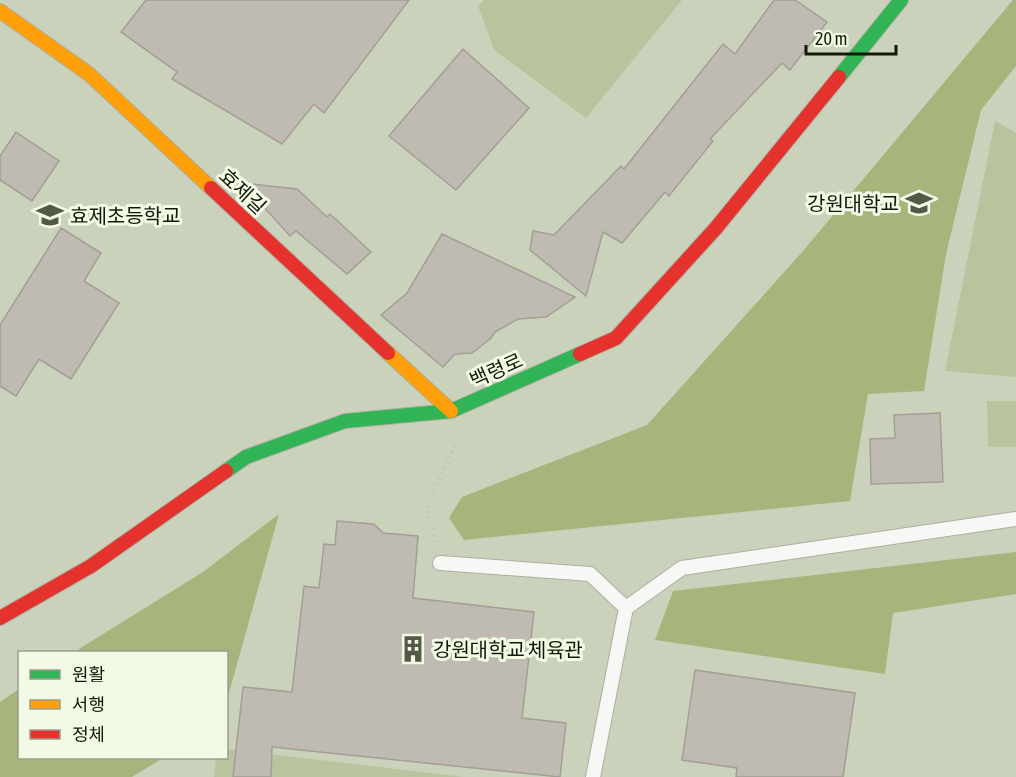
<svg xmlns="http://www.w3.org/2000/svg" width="1016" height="777" font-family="'Asap Condensed','Noto Sans KR',sans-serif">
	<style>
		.green { fill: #b9c49e }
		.forest { fill: #a7b57d }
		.building { fill: #bfbab2; stroke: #a39e96; stroke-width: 1.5 }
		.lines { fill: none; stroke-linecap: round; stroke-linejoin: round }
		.lane-casing { stroke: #abb09f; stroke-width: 16 }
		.fast-casing { stroke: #abb09f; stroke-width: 16 }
		.slow-casing { stroke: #abb09f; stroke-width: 16 }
		.jam-casing { stroke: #abb09f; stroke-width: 16 }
		.path { stroke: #c3c5bf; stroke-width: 4; stroke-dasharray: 1.5 4.5; stroke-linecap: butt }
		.lane { stroke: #f7f8f5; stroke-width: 14 }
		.fast { stroke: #30b455; stroke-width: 14 }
		.slow { stroke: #ff9f0a; stroke-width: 14 }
		.jam { stroke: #e5322d; stroke-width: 14 }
		.labels { text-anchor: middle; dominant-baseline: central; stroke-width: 6; stroke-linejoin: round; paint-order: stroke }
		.street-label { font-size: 20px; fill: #141809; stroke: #f2f9e4 }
		.poi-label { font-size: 20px; fill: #141809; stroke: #f2f9e4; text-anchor: start }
	</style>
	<rect width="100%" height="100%" fill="#cbd2bb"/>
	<g class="green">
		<path d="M 484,0 L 682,0 L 586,118 L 494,50 L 478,6 Z"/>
		<path d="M 995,121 L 1016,133 L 1016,377 L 945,371 Z"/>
		<path d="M 987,401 L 1016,401 L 1016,447 L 988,447 Z"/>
		<path d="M 227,749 L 464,777 L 214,777 L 216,758 L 226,758 Z"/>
	</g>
	<g class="forest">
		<path d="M 1013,0 L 1016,0 L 1016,66 L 981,110 L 946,254 L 924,391 L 868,394 L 850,501 L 464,540 L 449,518 L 462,497 L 647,425 L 803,251 Z"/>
		<path d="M 279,514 L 227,700 L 226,652 L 74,652 L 203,572 Z"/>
		<path d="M 1016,552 L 1016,594 L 893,613 L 885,674 L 655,640 L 673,591 Z"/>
		<path d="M 19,689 L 20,758 L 163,758 L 132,777 L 0,777 L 0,702 Z"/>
	</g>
	<g class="building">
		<path d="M 146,0 L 409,0 L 324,113 L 314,104 L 282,144 L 172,79 L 177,72 L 121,32 Z"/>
		<path d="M 774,0 L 795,0 L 827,22 L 790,70 L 782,63 L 710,139 L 713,141 L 669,196 L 665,192 L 622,243 L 603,232 L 586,296 L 530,250 L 533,231 L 554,235 L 621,166 L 624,169 L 723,44 L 735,54 Z"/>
		<path d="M 463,49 L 529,108 L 456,190 L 389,136 Z"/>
		<path d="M 16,132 L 59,161 L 32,201 L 0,180 L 0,156 Z"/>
		<path d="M 242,183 L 297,189 L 327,217 L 330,214 L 371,252 L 347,274 L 296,231 L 290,236 Z"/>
		<path d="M 61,228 L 101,253 L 84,281 L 119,303 L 71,379 L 39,359 L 16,396 L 0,386 L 0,325 Z"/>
		<path d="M 442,234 L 527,274 L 575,297 L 546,317 L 518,319 L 495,332 L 491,338 L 472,353 L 455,354 L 443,367 L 381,315 L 407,293 Z"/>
		<path d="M 940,413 L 943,482 L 871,484 L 870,439 L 895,438 L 894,415 Z"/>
		<path d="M 337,521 L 374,524 L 383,533 L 418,536 L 413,598 L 534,612 L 522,718 L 566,723 L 560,777 L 272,747 L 271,777 L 233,777 L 243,687 L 292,692 L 304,586 L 319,588 L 324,544 L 335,545 Z"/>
		<path d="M 695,670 L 855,693 L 843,777 L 736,777 L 737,768 L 682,760 Z"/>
	</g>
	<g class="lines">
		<defs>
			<g id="lane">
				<path d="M 440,563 L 590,574 L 626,608"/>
				<path d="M 593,777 L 626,608 L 682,568 L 1016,519"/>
			</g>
			<g id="fast">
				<path d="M 839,77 L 901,0"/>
				<path d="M 226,471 L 246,457 L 345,421 L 451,411 L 580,354"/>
			</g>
			<g id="slow">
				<path d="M 0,11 L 89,74 L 211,188"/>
				<path d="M 388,353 L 451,411"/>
			</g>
			<g id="jam">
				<path d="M 211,188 L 388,353"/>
				<path d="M 580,354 L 616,338 L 716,228 L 839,77"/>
				<path d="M 0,618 L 91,566 L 226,471"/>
			</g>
		</defs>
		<use href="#lane" class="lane-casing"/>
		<use href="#fast" class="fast-casing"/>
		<use href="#slow" class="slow-casing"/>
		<use href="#jam" class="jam-casing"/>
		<path class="path" d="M 435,542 L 427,506 L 456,443"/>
		<use href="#lane" class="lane"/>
		<use href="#fast" class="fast"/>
		<use href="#slow" class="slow"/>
		<use href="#jam" class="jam"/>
	</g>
	<defs>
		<symbol id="university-bare" viewBox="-9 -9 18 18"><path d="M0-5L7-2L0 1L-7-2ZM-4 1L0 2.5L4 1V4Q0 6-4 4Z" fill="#545947" stroke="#f2f9e4" stroke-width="2.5" paint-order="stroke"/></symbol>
		<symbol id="school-bare" viewBox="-9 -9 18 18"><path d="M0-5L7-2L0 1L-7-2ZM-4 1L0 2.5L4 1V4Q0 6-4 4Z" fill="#545947" stroke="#f2f9e4" stroke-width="2.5" paint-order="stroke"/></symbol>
		<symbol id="building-bare" viewBox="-9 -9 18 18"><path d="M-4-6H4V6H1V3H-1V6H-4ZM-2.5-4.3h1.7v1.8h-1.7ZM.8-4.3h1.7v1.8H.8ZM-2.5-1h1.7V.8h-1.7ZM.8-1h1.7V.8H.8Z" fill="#545947" stroke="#f2f9e4" stroke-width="2.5" paint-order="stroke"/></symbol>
	</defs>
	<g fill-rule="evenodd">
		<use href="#university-bare" x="900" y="184" width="38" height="38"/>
		<use href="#school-bare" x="31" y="196" width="38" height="38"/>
		<use href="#building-bare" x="394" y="630" width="38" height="38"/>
	</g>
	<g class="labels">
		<g class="street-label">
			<text transform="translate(243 191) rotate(43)">효제길</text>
			<text transform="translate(496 370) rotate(-24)">백령로</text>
		</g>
		<g class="poi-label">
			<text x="899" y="203" text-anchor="end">강원대학교</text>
			<text x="70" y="215">효제초등학교</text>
			<text x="433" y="649">강원대학교 체육관</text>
		</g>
	</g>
	<rect x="18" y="651" width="210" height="108" fill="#f2f9e4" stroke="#999f8c" stroke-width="1.5"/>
	<rect x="30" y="670" width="30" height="9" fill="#30b455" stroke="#999f8c" stroke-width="1.5"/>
	<text x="72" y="681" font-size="18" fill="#141809">원활</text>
	<rect x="30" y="700" width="30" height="9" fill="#ff9f0a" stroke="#999f8c" stroke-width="1.5"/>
	<text x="72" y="711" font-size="18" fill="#141809">서행</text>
	<rect x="30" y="730" width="30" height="9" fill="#e5322d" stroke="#999f8c" stroke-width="1.5"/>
	<text x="72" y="741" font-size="18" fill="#141809">정체</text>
	<path d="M806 45v9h90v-9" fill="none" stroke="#141809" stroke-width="3"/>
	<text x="815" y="45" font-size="18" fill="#141809" stroke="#f2f9e4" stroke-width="4.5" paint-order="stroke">20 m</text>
</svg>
